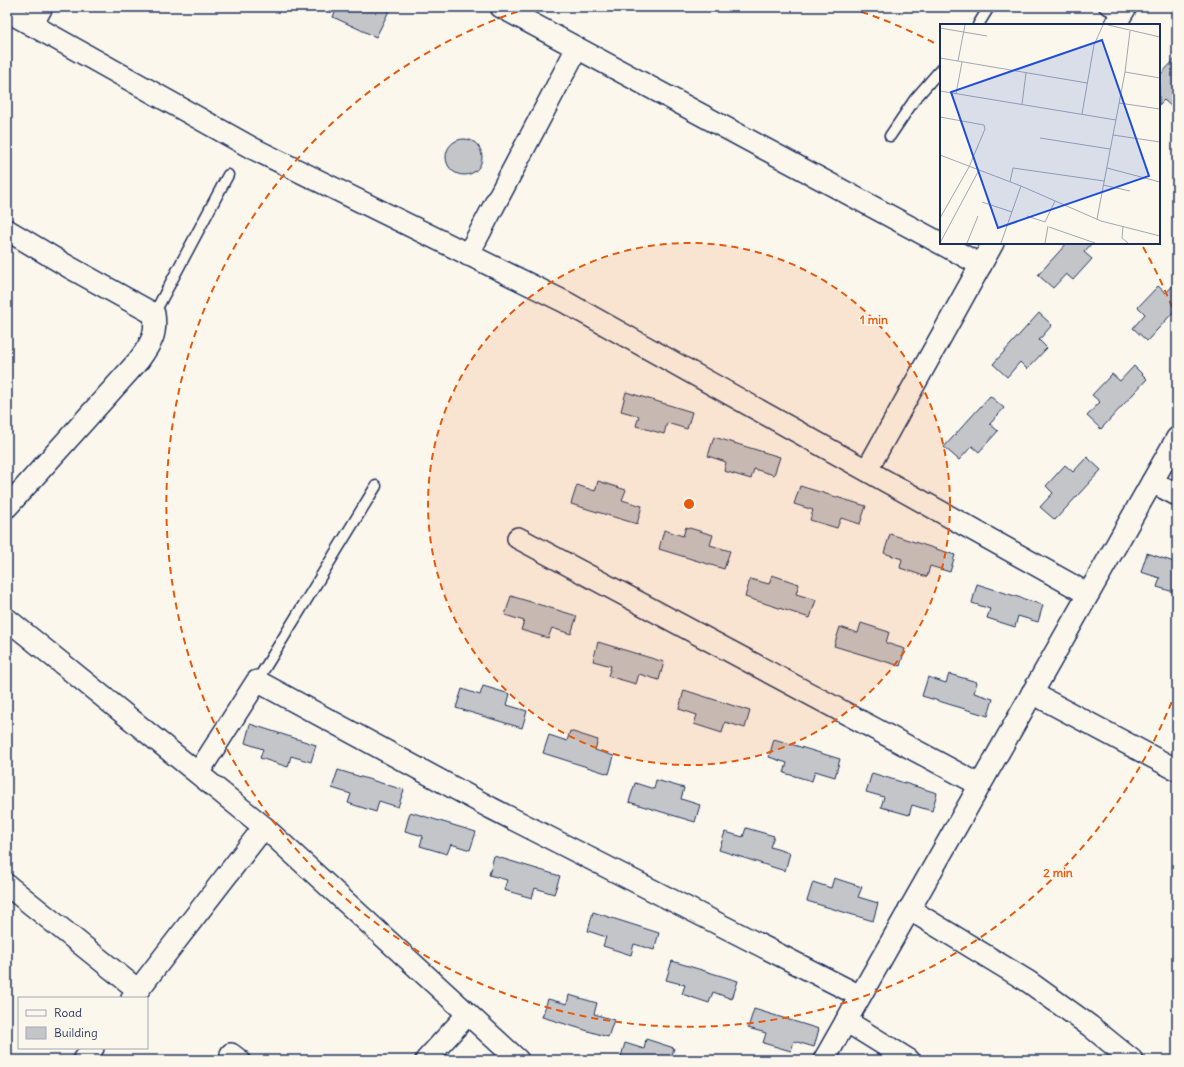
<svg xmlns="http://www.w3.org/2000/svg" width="1184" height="1067" font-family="Delius,sans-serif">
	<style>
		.building { fill: #c3c5c9; stroke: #1b2f5e }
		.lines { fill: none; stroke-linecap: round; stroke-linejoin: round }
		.lane-casing { stroke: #1b2f5e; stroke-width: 13 }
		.street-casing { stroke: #1b2f5e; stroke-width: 24 }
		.lane { stroke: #fbf7ec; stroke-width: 10 }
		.street { stroke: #fbf7ec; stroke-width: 21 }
		.ring { fill: none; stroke: #e8590c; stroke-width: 2; stroke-dasharray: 7 5 }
		.inset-road { fill: none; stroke: #a1a7b3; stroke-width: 1 }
		.view { fill: #1d4ed8; fill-opacity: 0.15; stroke: #1d4ed8; stroke-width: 2 }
		.inset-edge { fill: none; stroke: #1b2f5e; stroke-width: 2 }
		.centre { fill: #e8590c; stroke: #fbf7ec; stroke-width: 2 }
		.ring-label { font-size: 12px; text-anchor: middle; font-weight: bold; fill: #e8590c; stroke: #fbf7ec; stroke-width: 3.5; stroke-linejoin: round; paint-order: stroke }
	</style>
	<rect width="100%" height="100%" fill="#fbf7ec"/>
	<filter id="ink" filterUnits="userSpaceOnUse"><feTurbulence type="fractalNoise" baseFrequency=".025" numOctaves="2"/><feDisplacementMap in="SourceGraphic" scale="8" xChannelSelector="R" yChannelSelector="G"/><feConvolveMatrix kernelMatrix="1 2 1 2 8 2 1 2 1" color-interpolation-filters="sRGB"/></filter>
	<g filter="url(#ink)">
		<g class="building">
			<path d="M 337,7 L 391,7 L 376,37 L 333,17 Z"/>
			<path d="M 1177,57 L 1177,100 L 1171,106 L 1164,100 L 1159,105 L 1159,76 Z"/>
			<circle cx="464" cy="157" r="18"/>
			<path d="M 1067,243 L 1092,243 L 1084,252 L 1092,259 L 1073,280 L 1066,274 L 1053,288 L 1038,275 Z"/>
			<path d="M 1177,281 L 1177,308 L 1147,341 L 1133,328 L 1145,314 L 1138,307 L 1158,286 L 1166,293 Z"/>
			<path d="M 1039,313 L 1052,325 L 1039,340 L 1047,348 L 1027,369 L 1020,362 L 1007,377 L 993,364 Z"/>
			<path d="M 1134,366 L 1147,379 L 1101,429 L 1087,416 L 1100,402 L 1092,395 L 1112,374 L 1120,381 Z"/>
			<path d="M 626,392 L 692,412 L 687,429 L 667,423 L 664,434 L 636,426 L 639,416 L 621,411 Z"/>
			<path d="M 990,396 L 1004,408 L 990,424 L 998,431 L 979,452 L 972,446 L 959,460 L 944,447 Z"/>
			<path d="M 714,437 L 780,457 L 774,475 L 754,469 L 751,479 L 724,471 L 726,462 L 708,456 Z"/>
			<path d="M 1087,457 L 1101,470 L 1055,520 L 1040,507 L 1053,493 L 1046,486 L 1065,465 L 1073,472 Z"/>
			<path d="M 598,481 L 626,490 L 622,500 L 642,506 L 637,524 L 571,504 L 577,485 L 595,491 Z"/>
			<path d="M 800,486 L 866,506 L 860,524 L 841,518 L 837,528 L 810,520 L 813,510 L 794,504 Z"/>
			<path d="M 686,527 L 713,535 L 710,545 L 730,551 L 724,569 L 659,549 L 664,530 L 683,536 Z"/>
			<path d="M 890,534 L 955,555 L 950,572 L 930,566 L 927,577 L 900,568 L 902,559 L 884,553 Z"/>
			<path d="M 1147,553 L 1177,563 L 1177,593 L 1157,587 L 1160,578 L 1141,572 Z"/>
			<path d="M 772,575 L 799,584 L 796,594 L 816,600 L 810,618 L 745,597 L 750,579 L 769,584 Z"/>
			<path d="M 977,584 L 1043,605 L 1038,622 L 1018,616 L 1015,627 L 987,618 L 990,609 L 972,603 Z"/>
			<path d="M 511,596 L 577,616 L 571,634 L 552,628 L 548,638 L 521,630 L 524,621 L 505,615 Z"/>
			<path d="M 861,623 L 889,632 L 886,643 L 905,649 L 900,666 L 834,646 L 840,627 L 858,633 Z"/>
			<path d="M 598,642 L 664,662 L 659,680 L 639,674 L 636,684 L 608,676 L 611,666 L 593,661 Z"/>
			<path d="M 949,674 L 977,682 L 974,693 L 993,699 L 988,716 L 922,696 L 928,677 L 946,683 Z"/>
			<path d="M 483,686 L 510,694 L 507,705 L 527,711 L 522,728 L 456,708 L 462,689 L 480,695 Z"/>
			<path d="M 684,690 L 750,711 L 745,728 L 725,722 L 722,733 L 694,724 L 697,715 L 679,709 Z"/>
			<path d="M 250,724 L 316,745 L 311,762 L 291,756 L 288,767 L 260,758 L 263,749 L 245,743 Z"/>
			<path d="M 570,731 L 598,740 L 595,750 L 614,756 L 609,774 L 543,753 L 549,735 L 567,741 Z"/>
			<path d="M 774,739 L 840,759 L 835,777 L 815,771 L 812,781 L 784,773 L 787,763 L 769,757 Z"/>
			<path d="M 338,770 L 404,790 L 398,807 L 379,801 L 376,812 L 348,803 L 351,794 L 332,788 Z"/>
			<path d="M 872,773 L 937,793 L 932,811 L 912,805 L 909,815 L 881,807 L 884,797 L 866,792 Z"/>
			<path d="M 656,780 L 684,788 L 681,799 L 700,805 L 695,822 L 629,802 L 635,783 L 654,789 Z"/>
			<path d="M 410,812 L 476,832 L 470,850 L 451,844 L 447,854 L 420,846 L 423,836 L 405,831 Z"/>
			<path d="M 746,828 L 774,836 L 770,847 L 790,853 L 785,871 L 719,850 L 725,832 L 743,837 Z"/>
			<path d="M 494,856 L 560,876 L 554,894 L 535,888 L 532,898 L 504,890 L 507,880 L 489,875 Z"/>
			<path d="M 834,878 L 862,887 L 858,897 L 878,903 L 873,921 L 807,901 L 813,882 L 831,888 Z"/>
			<path d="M 593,912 L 659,933 L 654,950 L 634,944 L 631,955 L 603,946 L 606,937 L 588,931 Z"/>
			<path d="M 672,961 L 738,981 L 732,999 L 713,992 L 709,1003 L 682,994 L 685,985 L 666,980 Z"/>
			<path d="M 569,995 L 597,1003 L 594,1014 L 614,1020 L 608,1037 L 542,1017 L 548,999 L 567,1004 Z"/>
			<path d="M 754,1009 L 819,1029 L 814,1047 L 794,1041 L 791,1051 L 763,1043 L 766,1033 L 748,1028 Z"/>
			<path d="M 646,1039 L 674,1048 L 671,1058 L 676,1060 L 620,1060 L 625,1043 L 644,1049 Z"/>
		</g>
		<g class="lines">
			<defs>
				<g id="lane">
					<path d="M 1104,7 L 1120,16"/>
					<path d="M 978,25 L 989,7"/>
					<path d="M 890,136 L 915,99 L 941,69"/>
					<path d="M 154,314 L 228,175"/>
					<path d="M 257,681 L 376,486"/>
				</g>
				<g id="street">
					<path d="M 501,7 L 981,265"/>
					<path d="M 7,11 L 252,148 L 565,302 L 1088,594"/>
					<path d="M 32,25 L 42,7"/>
					<path d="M 1115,25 L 1126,7"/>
					<path d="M 7,230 L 69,267 L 154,314 C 157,335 151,343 139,360 L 7,507"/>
					<path d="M 468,255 L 577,48"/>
					<path d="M 867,470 L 993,243"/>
					<path d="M 1152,482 L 1177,495"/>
					<path d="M 518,538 L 980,785"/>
					<path d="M 7,619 L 264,827 L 518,1060"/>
					<path d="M 1032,693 L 1177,770"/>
					<path d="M 198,773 L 257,681 L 491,808 L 860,996"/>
					<path d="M 7,885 L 138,990"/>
					<path d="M 909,909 L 1029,982 L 1090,1026 L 1132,1060"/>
					<path d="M 132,998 L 264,827"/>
					<path d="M 846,1021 L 909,1060"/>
					<path d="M 231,1054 L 239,1060"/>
					<path d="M 84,1060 L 93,1048"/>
					<path d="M 426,1060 L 468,1014"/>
					<path d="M 824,1060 L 1177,438"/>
				</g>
			</defs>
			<use href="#lane" class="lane-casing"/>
			<use href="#street" class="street-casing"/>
			<use href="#lane" class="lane"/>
			<use href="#street" class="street"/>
		</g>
	</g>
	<circle cx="689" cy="504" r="261" fill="#e8590c" fill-opacity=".12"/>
	<g class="ring">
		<circle cx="689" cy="504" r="261"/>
		<path d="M1176 691A522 522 0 1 1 528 8M850 8A522 522 0 0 1 938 45M1143 247A522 522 0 0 1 1176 317"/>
	</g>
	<g transform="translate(940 24)">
		<rect width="220" height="220" fill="#fbf7ec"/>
		<path class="inset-road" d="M 168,1 L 220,13M 0,4 L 47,12M 0,34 L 147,59M 18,37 L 25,1M 185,48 L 190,7M 0,67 L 176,96M 16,70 L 22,38M 179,79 L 220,85M 82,80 L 86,49M 142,90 L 154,21 L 163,1M 0,93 L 44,101 L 45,105 L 29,143 L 0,194M 173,111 L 220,118M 100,114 L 170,125M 0,131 L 81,162 L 161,197 L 220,212M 167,144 L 220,158M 70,158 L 73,144 L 164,157M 163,161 L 190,167M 42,178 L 72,188M 87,192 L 105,198 L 115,177M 157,195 L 185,48 L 220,54M 183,202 L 182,214 L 188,219M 109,203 L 155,219M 0,219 L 39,146M 27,219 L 38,192M 61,219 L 81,162M 105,219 L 108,202"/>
		<path class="view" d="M 162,16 L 209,152 L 58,204 L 11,68 Z"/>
		<rect width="220" height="220" class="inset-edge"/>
	</g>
	<circle cx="689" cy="504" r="6" class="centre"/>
	<g class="ring-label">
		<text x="874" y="324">1 min</text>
		<text x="1058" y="877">2 min</text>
	</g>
	<rect width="1184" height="1067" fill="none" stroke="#fbf7ec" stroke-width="24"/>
	<rect x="12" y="12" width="1160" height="1043" fill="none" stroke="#1b2f5e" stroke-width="1.5" filter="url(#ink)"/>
	<rect x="18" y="997" width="130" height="52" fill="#fbf7ec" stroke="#a1a7b3"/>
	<rect x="26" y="1010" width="20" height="6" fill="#fbf7ec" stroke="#a1a7b3"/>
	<text x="54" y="1017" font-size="12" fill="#1b2f5e">Road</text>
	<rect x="26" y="1027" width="20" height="12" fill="#c3c5c9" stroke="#a1a7b3"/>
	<text x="54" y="1037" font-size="12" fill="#1b2f5e">Building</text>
</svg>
